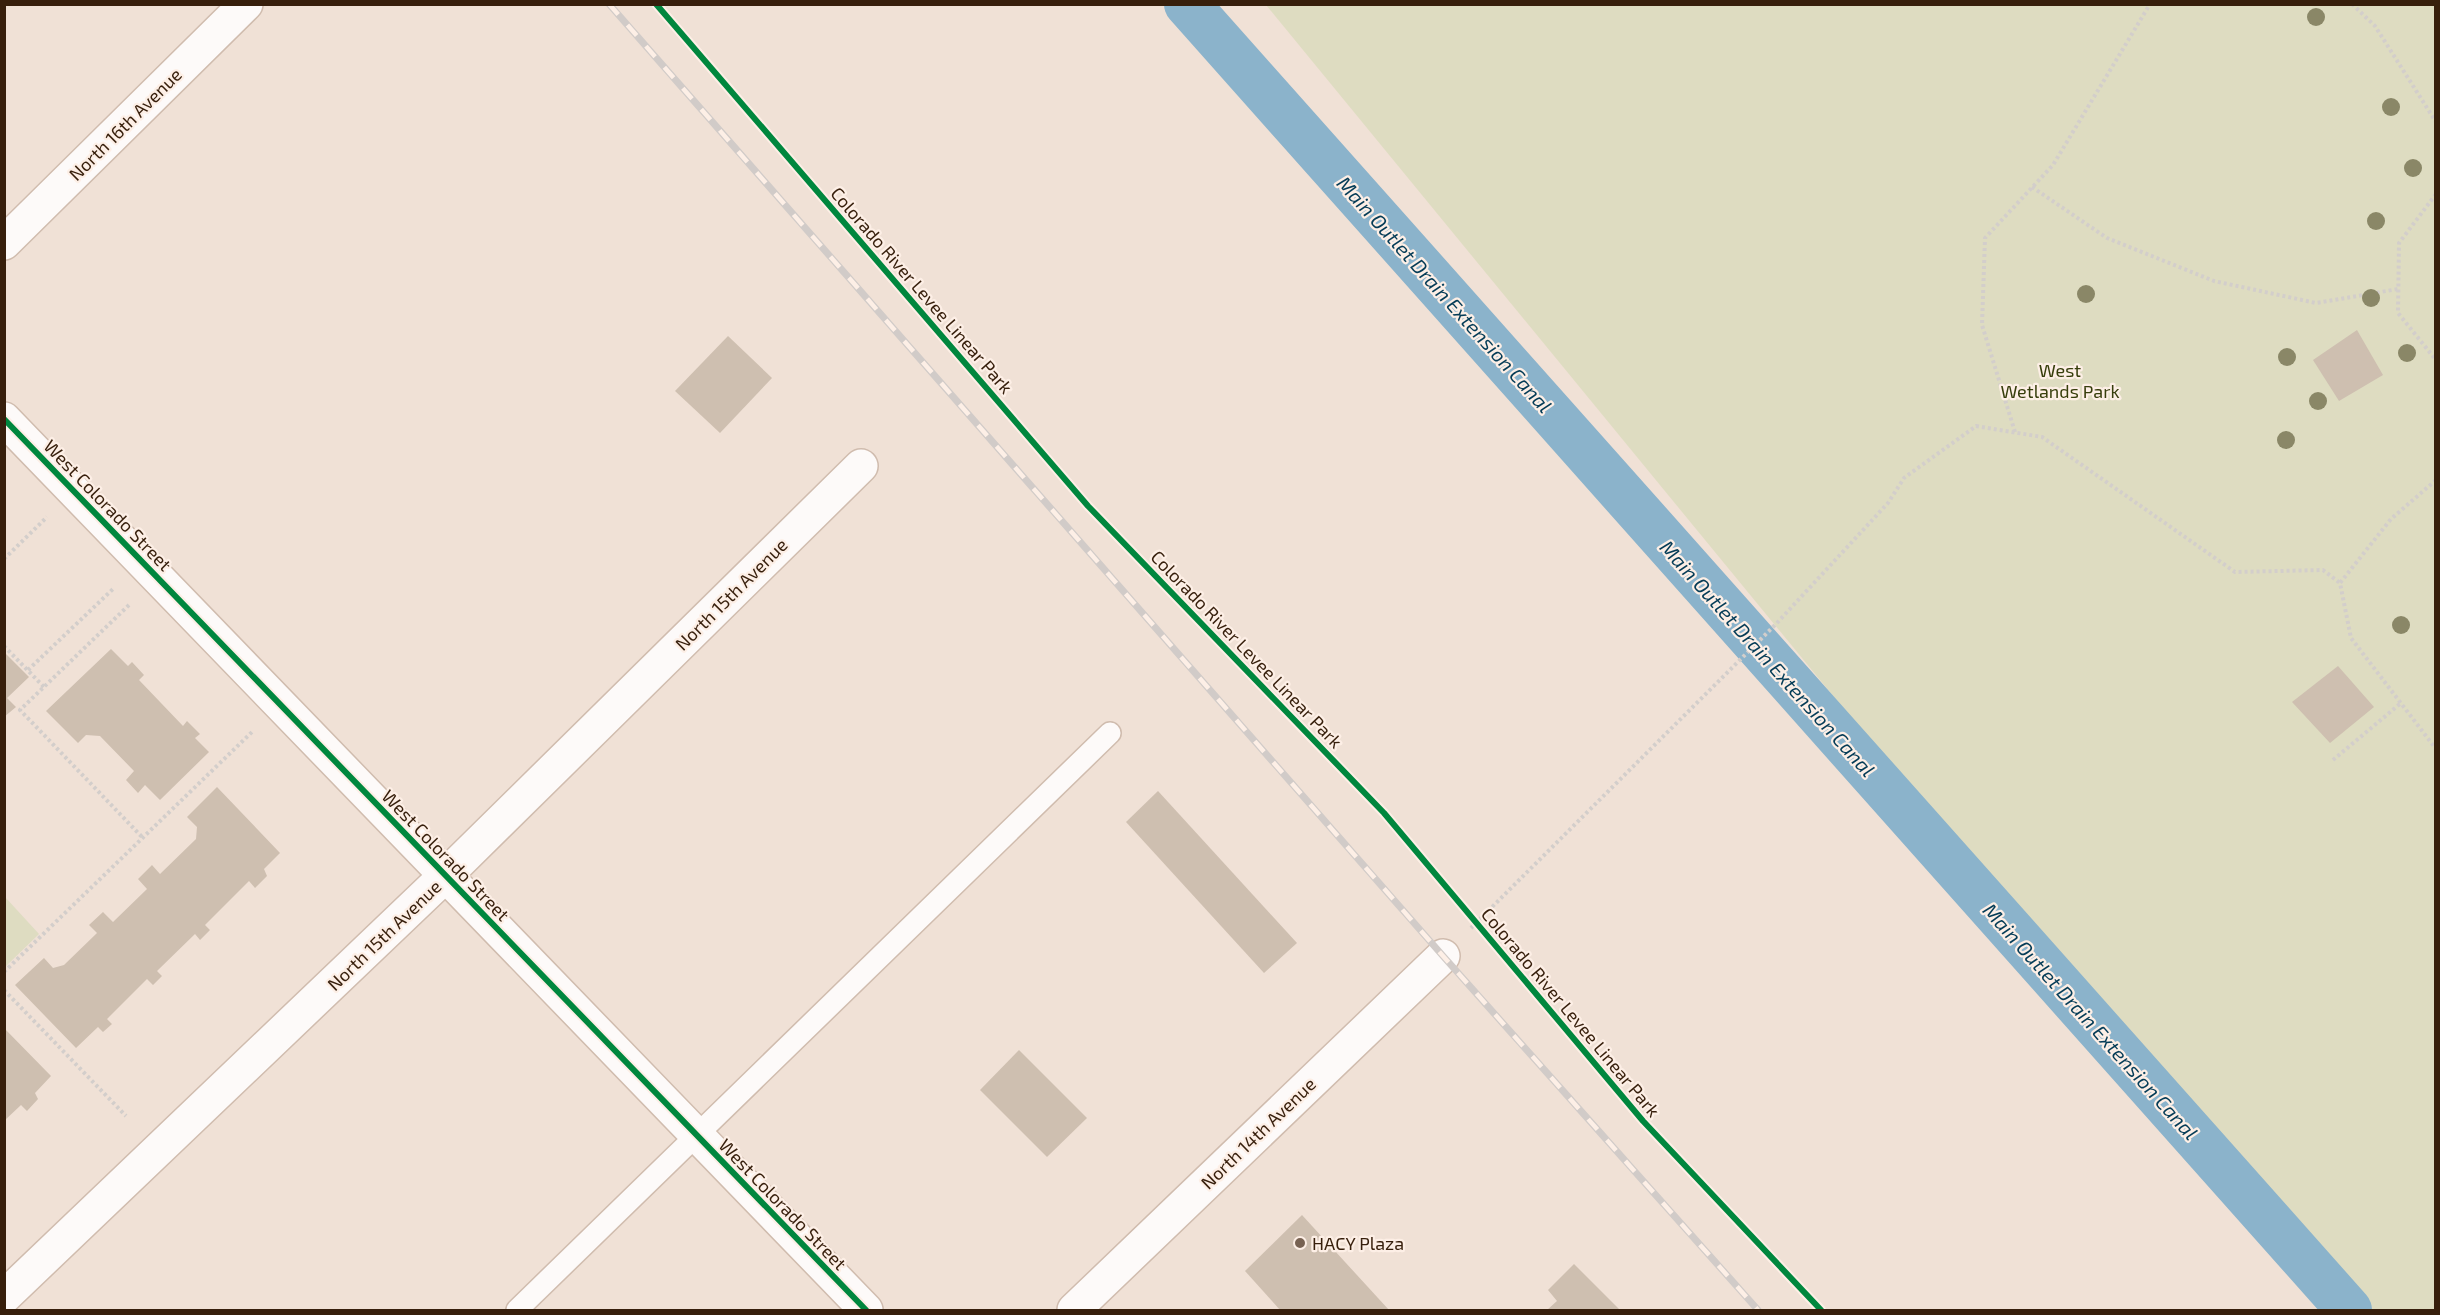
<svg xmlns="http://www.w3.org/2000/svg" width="2440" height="1315" font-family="'Exo 2',sans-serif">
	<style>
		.green { fill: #dedcc1 }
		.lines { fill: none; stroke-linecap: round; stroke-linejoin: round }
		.canal { stroke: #8bb3cb; stroke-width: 46 }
		.building { fill: #cebfb0 }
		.service-casing { stroke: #d0bcae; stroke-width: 24 }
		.minor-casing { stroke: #d0bcae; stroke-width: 36 }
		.path { stroke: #d3cecb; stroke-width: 4; stroke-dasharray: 3 3; stroke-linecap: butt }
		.service { stroke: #fdfaf9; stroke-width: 21 }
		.minor { stroke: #fdfaf9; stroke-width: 33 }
		.rail-casing { stroke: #d1cbc8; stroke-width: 7 }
		.rail { stroke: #fdefe6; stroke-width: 4.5; stroke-dasharray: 14; stroke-linecap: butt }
		.cycleway-casing { stroke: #fdefe6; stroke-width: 10 }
		.cycleway { stroke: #00873e; stroke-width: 6 }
		.tree { fill: #8a8767 }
		.poi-dot { fill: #786353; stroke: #fdefe6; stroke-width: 2 }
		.labels { text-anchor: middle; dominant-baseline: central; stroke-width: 4.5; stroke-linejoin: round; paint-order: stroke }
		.street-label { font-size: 18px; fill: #371f0c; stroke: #fdefe6 }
		.park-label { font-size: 18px; fill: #373e0c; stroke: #fdefe6 }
		.poi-label { font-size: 18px; fill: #371f0c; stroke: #fdefe6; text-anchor: start }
		.water-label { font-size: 20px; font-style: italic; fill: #053c57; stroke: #fdefe6 }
	</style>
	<rect width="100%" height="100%" fill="#f0e1d6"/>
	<g class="green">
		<path d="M 1266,5 L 2435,5 L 2435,1310 L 2337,1310 Z"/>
		<path d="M 5,897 L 39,934 L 5,967 Z"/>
	</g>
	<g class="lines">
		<path class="canal" d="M 1187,4 L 2349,1310"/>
	</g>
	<g class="building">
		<path d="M 2357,330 L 2383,375 L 2339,401 L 2313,360 Z"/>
		<path d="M 728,336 L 772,378 L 720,433 L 675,391 Z"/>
		<path d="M 111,649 L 128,666 L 132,662 L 144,675 L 139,680 L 183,726 L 187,721 L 200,734 L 195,738 L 209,752 L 160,800 L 145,785 L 138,793 L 126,780 L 134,771 L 100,736 L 86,735 L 78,743 L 46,711 Z"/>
		<path d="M 4,652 L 29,677 L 7,698 L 16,707 L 4,717 Z"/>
		<path d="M 2338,666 L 2374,707 L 2330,743 L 2292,702 Z"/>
		<path d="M 217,787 L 280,853 L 264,869 L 267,876 L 255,888 L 249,881 L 205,925 L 210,930 L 200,940 L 195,934 L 157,971 L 162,976 L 153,985 L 147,979 L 107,1019 L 112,1024 L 103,1032 L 98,1027 L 76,1048 L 15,985 L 44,958 L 53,968 L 64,965 L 97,933 L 89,925 L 103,912 L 113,922 L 147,889 L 138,879 L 152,865 L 160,874 L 196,839 L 197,827 L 187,817 Z"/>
		<path d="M 1158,791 L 1297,943 L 1264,973 L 1126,822 Z"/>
		<path d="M 4,1028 L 51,1076 L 35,1093 L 38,1099 L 27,1111 L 21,1105 L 4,1121 Z"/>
		<path d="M 1019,1050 L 1087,1118 L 1047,1157 L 980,1090 Z"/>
		<path d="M 1302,1215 L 1389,1310 L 1280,1310 L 1245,1271 Z"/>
		<path d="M 1574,1264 L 1620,1310 L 1547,1310 L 1557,1301 L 1548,1290 Z"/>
	</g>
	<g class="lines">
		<defs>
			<path id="service" d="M 517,1310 L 1110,733"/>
			<g id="minor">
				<path d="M 4,243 L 246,4"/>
				<path d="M 4,419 L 866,1310"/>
				<path d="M 4,1297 L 445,876 L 861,466"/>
				<path d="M 1074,1310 L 1443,956"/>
			</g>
		</defs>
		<use href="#service" class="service-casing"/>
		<use href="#minor" class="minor-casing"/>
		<g class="path">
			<path d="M 2352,4 L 2375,26 L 2436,122"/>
			<path d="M 2032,187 L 2107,238 L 2214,281 L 2316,303 L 2398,289"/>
			<path d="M 2436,194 L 2399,243 L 2398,313 L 2436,360"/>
			<path d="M 2015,432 L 1982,325 L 1985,238 L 2053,165 L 2150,4"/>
			<path d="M 2436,480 L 2391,519 L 2340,583 L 2351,638 L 2436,749"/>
			<path d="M 4,559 L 47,517"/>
			<path d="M 129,605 L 20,710 L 143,838"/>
			<path d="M 4,646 L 44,687"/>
			<path d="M 28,670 L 113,589"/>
			<path d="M 2333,760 L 2401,703"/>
			<path d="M 1471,928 L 1776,624 L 1888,503 L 1904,478 L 1976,426 L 2042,437 L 2235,572 L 2323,570 L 2340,583"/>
			<path d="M 4,972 L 252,732"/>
			<path d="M 4,990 L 126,1116"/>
		</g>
		<use href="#service" class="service"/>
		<use href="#minor" class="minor"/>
		<defs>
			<path id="rail" d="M 609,4 L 1443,956 L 1758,1310"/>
		</defs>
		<use href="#rail" class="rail-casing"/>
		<use href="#rail" class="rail"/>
		<defs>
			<g id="cycleway">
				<path d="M 656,4 L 1088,506 L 1384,813 L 1643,1121 L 1821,1310"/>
				<path d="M 4,419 L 866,1310"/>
			</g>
		</defs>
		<use href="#cycleway" class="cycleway-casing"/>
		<use href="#cycleway" class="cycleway"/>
	</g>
	<g class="tree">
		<circle cx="2316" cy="17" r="9"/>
		<circle cx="2391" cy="107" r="9"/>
		<circle cx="2413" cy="168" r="9"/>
		<circle cx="2376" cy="221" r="9"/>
		<circle cx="2086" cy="294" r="9"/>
		<circle cx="2371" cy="298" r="9"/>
		<circle cx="2407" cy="353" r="9"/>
		<circle cx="2287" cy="357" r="9"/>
		<circle cx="2318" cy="401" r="9"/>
		<circle cx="2286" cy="440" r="9"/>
		<circle cx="2401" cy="625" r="9"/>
	</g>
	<circle class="poi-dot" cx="1300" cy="1243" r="6"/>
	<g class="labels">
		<g class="street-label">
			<text transform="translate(125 124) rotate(-45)">North 16th Avenue</text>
			<text transform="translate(922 290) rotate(49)">Colorado River Levee Linear Park</text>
			<text transform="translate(108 505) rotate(46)">West Colorado Street</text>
			<text transform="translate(731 594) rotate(-45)">North 15th Avenue</text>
			<text transform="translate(1247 649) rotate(46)">Colorado River Levee Linear Park</text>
			<text transform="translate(446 855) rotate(46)">West Colorado Street</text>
			<text transform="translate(384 935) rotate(-44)">North 15th Avenue</text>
			<text transform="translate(1571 1012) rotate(50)">Colorado River Levee Linear Park</text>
			<text transform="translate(1258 1133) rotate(-44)">North 14th Avenue</text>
			<text transform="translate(783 1204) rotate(46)">West Colorado Street</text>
		</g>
		<g class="park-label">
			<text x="2060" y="370">West<tspan x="2060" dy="21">Wetlands Park</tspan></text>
		</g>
		<g class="poi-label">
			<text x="1312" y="1243">HACY Plaza</text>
		</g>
		<g class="water-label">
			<text transform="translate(1445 294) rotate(48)">Main Outlet Drain Extension Canal</text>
			<text transform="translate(1768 658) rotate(48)">Main Outlet Drain Extension Canal</text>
			<text transform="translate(2091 1021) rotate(48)">Main Outlet Drain Extension Canal</text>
		</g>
	</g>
	<rect width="2440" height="1315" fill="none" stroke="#371f0c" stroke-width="12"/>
</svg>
